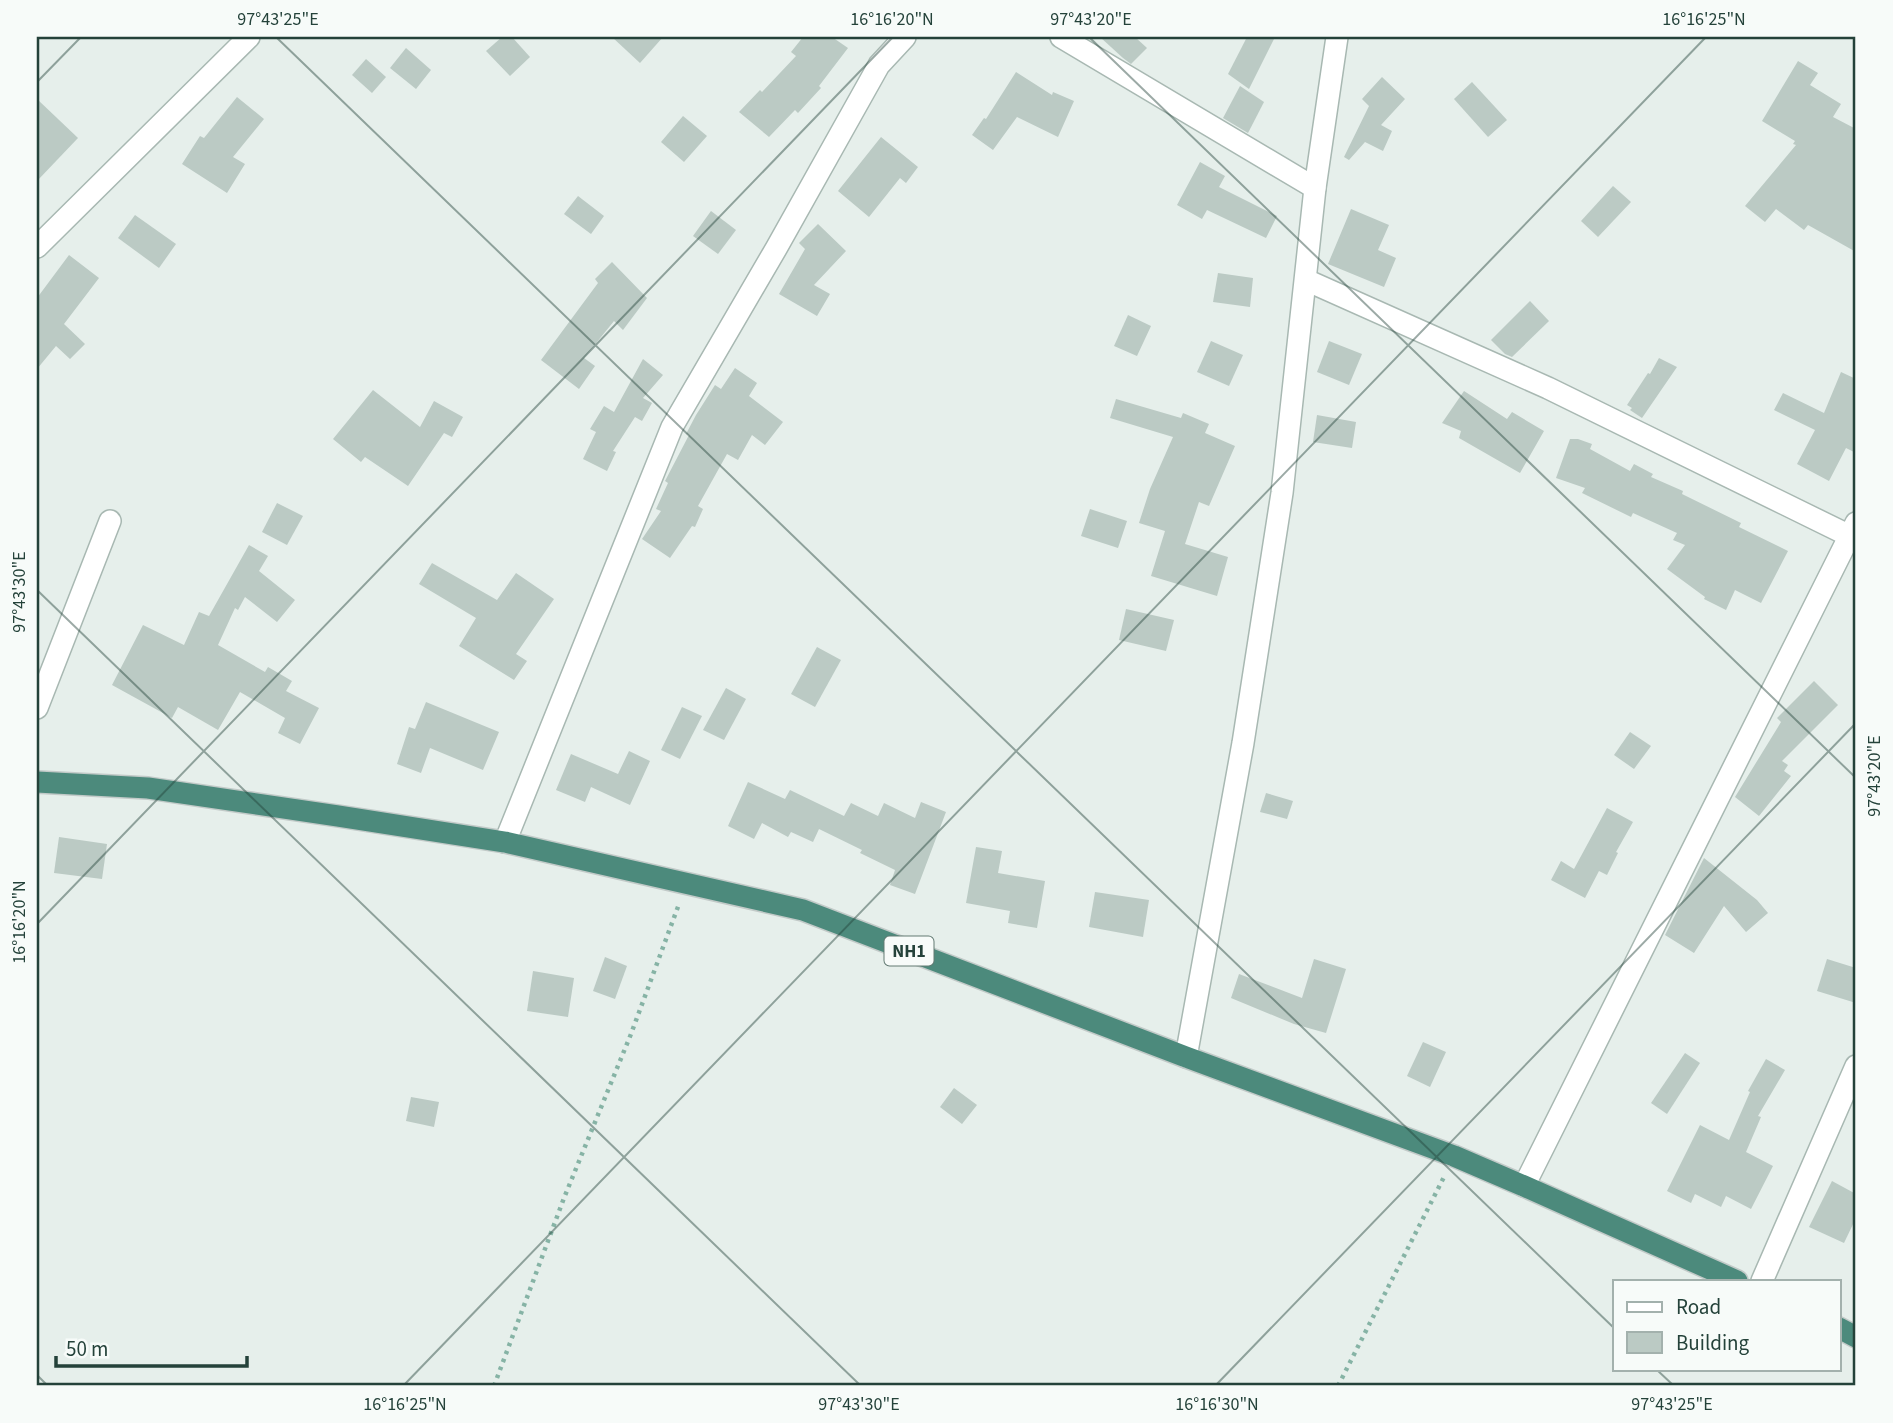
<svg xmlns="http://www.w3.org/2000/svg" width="1893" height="1423" font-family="'Source Sans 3',sans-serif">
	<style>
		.building { fill: #bbcac4 }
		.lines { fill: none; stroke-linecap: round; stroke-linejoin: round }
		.minor-casing { stroke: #a8b8b2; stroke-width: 24 }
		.trunk-casing { stroke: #c2cac8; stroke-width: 24 }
		.path { stroke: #86b3a5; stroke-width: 4.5; stroke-dasharray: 3.5 5; stroke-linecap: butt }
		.minor { stroke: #fff; stroke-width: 21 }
		.trunk { stroke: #4c8a7c; stroke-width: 21 }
		.ticks { fill: none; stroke: #24423a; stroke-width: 2; stroke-opacity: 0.45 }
		.labels { text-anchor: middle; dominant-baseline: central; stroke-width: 7; stroke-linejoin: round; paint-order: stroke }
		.shield { fill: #f7fbf9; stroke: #637a73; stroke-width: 2 }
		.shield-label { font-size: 18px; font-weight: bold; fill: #24423a }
		.neatline { fill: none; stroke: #24423a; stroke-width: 2.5 }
		.ticks-label { font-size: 18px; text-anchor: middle; fill: #24423a }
	</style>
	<rect width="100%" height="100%" fill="#e6efeb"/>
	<g class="building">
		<path d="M 502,37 L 512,37 L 530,57 L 510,76 L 486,51 Z"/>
		<path d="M 612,37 L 663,37 L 640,63 Z"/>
		<path d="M 803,37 L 832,37 L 848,48 L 819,86 L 821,88 L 798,113 L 795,110 L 769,137 L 739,112 L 760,90 L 762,92 L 796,56 L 791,52 Z"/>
		<path d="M 1100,37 L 1135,37 L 1147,48 L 1131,64 L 1123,58 Z"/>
		<path d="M 1247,37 L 1275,37 L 1249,89 L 1228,74 Z"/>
		<path d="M 406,48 L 431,70 L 416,89 L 390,68 Z"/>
		<path d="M 366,59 L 386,77 L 372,93 L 352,75 Z"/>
		<path d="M 1798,61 L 1818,73 L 1810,85 L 1841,104 L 1833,117 L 1856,129 L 1856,252 L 1808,225 L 1804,230 L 1776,209 L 1765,222 L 1745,206 L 1796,145 L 1793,144 L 1795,141 L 1762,121 Z"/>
		<path d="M 1016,72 L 1052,95 L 1053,92 L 1074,101 L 1058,137 L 1017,117 L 993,150 L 972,135 L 984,118 L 986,119 Z"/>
		<path d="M 1382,77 L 1405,99 L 1381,125 L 1392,131 L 1383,151 L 1365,142 L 1349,160 L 1344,157 L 1369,106 L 1362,99 Z"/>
		<path d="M 1472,82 L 1507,120 L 1488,137 L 1454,99 Z"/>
		<path d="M 1240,86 L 1264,102 L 1248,133 L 1223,118 Z"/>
		<path d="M 237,97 L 264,119 L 233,157 L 245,164 L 227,193 L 182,164 L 200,136 L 204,138 Z"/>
		<path d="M 37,99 L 78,138 L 37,181 Z"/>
		<path d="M 683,116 L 707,136 L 684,162 L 661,142 Z"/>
		<path d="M 881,137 L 918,167 L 906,183 L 900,178 L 869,217 L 838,191 Z"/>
		<path d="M 1200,162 L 1225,176 L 1219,187 L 1277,216 L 1266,238 L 1207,210 L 1202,219 L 1177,205 Z"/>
		<path d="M 1613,186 L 1631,202 L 1598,237 L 1581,221 Z"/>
		<path d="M 578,196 L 604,216 L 591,234 L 564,214 Z"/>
		<path d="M 1351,209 L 1389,225 L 1378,250 L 1396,258 L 1384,287 L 1328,264 Z"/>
		<path d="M 711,211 L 736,230 L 718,254 L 693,236 Z"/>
		<path d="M 135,215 L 176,244 L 159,268 L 118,238 Z"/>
		<path d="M 818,224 L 846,251 L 814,285 L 830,294 L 817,316 L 779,294 L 805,249 L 799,243 Z"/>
		<path d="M 69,255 L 99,278 L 64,324 L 85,344 L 70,359 L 56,346 L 37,369 L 37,298 Z"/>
		<path d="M 612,262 L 647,298 L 623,330 L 614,321 L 584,358 L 595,366 L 579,389 L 541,360 L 598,283 L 595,279 Z"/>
		<path d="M 1218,273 L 1253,278 L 1250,307 L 1213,302 Z"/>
		<path d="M 1530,301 L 1549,321 L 1512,357 L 1505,354 L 1491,340 Z"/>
		<path d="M 1128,315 L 1151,326 L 1137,356 L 1114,346 Z"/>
		<path d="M 1211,341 L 1243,355 L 1229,386 L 1197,372 Z"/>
		<path d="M 1329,341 L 1362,354 L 1349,385 L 1317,372 Z"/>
		<path d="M 1659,358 L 1677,367 L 1642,418 L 1630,410 L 1632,408 L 1627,405 L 1648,373 L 1650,374 Z"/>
		<path d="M 643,359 L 663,375 L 643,398 L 652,403 L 642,421 L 635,417 L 613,451 L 616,452 L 607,471 L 583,459 L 596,432 L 590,429 L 604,406 L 614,412 Z"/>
		<path d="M 735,368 L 757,383 L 749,396 L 783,422 L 765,445 L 752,435 L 738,460 L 727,454 L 698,506 L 703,509 L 695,527 L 692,526 L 670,558 L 642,539 L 661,511 L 656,509 L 668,483 L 665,481 L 689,435 L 686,434 L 696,415 L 715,385 L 721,389 Z"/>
		<path d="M 1841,372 L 1856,379 L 1856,453 L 1846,448 L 1829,481 L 1797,464 L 1815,430 L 1774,410 L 1783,393 L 1824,413 Z"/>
		<path d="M 373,390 L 420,427 L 434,401 L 463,417 L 452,437 L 444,433 L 408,486 L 365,457 L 361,462 L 333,439 Z"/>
		<path d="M 1464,391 L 1507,419 L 1512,412 L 1544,431 L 1520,473 L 1459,438 L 1461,431 L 1442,423 Z"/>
		<path d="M 1116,399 L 1181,418 L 1183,413 L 1209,424 L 1205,433 L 1235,446 L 1209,506 L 1199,502 L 1185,544 L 1228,557 L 1217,596 L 1151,576 L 1165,531 L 1139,523 L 1150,489 L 1173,437 L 1110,418 Z"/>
		<path d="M 1317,415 L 1356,422 L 1352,448 L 1313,442 Z"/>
		<path d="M 1570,439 L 1578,439 L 1592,444 L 1590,449 L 1630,471 L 1634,464 L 1653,474 L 1651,477 L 1683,491 L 1682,494 L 1741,523 L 1739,527 L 1788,551 L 1761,603 L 1735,590 L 1726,610 L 1704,599 L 1705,597 L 1667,569 L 1685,545 L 1673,540 L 1677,533 L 1633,513 L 1631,517 L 1582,493 L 1585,488 L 1556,478 Z"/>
		<path d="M 277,503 L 303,516 L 287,545 L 262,532 Z"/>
		<path d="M 1090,509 L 1127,521 L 1118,548 L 1081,536 Z"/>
		<path d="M 249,545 L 268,556 L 259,571 L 295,600 L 277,622 L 245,597 L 238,610 L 235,608 L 218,645 L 265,672 L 268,667 L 292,681 L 286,691 L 319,708 L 300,744 L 278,733 L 285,718 L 240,692 L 218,730 L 178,707 L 172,718 L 112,685 L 143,625 L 184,645 L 199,612 L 209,616 Z"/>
		<path d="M 432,563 L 497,600 L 516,573 L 554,599 L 516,654 L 527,661 L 514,680 L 459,646 L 476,618 L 419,584 Z"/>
		<path d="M 1126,609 L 1174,620 L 1166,651 L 1119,640 Z"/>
		<path d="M 817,647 L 841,660 L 815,707 L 791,694 Z"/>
		<path d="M 1814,681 L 1838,705 L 1782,761 L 1788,765 L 1784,771 L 1791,776 L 1759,816 L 1735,797 L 1781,722 L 1777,718 Z"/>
		<path d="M 726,688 L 746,699 L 724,740 L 703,730 Z"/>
		<path d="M 426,702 L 499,732 L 483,770 L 430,748 L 421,773 L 397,764 L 409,727 L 415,729 Z"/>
		<path d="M 682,707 L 702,716 L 680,759 L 661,750 Z"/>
		<path d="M 1630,732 L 1651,746 L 1634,769 L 1614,755 Z"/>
		<path d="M 629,751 L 650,761 L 630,805 L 591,787 L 585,802 L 556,790 L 571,754 L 618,774 Z"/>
		<path d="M 748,782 L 785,799 L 790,790 L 844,816 L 851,803 L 878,816 L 884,803 L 915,818 L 921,802 L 946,812 L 915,894 L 890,885 L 895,870 L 860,853 L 862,850 L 819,829 L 813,842 L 791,832 L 788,837 L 762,823 L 754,839 L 728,826 Z"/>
		<path d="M 1266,793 L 1293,801 L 1287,819 L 1260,812 Z"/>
		<path d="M 1607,808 L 1633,822 L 1616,852 L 1618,853 L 1607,875 L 1599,871 L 1585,898 L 1551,880 L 1561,861 L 1574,869 Z"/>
		<path d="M 59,837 L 107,844 L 102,879 L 54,873 Z"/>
		<path d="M 976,847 L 1002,851 L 998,873 L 1045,881 L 1037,928 L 1008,923 L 1010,911 L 966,903 Z"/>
		<path d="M 1704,858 L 1757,900 L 1768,913 L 1746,932 L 1724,906 L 1694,953 L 1665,935 Z"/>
		<path d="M 1095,892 L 1149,900 L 1143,937 L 1089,927 Z"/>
		<path d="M 605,957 L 627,966 L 615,999 L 593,991 Z"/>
		<path d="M 1314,959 L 1346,969 L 1326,1033 L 1294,1024 L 1231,998 L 1239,974 L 1302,998 Z"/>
		<path d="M 1827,959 L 1856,968 L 1856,1003 L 1817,991 Z"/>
		<path d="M 533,971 L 574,978 L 568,1017 L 527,1011 Z"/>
		<path d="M 1423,1042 L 1446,1052 L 1430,1087 L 1407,1076 Z"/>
		<path d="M 1685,1053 L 1700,1063 L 1667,1114 L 1651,1103 Z"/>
		<path d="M 1766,1059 L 1785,1070 L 1758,1116 L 1761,1117 L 1746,1152 L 1773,1166 L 1751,1209 L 1726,1196 L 1721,1207 L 1695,1194 L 1691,1203 L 1667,1191 L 1700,1125 L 1729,1140 L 1750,1092 L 1748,1091 Z"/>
		<path d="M 954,1088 L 977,1105 L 962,1124 L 940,1107 Z"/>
		<path d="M 411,1097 L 439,1102 L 434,1127 L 406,1121 Z"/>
		<path d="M 1832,1181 L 1856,1194 L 1856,1218 L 1844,1243 L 1809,1227 Z"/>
	</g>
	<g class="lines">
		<defs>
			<g id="minor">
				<path d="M 1061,37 L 1315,188"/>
				<path d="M 37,247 L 249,37"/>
				<path d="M 1306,280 L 1548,388 L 1856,539"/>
				<path d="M 37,708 L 110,521"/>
				<path d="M 505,842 L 672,427 L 777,247 L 879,65 L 905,37"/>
				<path d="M 1186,1057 L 1243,743 L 1282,493 L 1315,188 L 1337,37"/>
				<path d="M 1524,1186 L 1856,523"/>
				<path d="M 1762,1281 L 1856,1066"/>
			</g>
			<g id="trunk">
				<path d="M 37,782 L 148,788 L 338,816 L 505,842 L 803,910 L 1186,1057 L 1454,1156 L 1524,1186 L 1737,1281"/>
				<path d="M 1839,1328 L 1856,1337"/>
			</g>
		</defs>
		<use href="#minor" class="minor-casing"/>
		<use href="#trunk" class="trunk-casing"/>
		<g class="path">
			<path d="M 494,1386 L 564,1198 L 631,1034 L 679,904"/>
			<path d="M 1338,1386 L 1445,1175"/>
		</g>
		<use href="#minor" class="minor"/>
		<use href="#trunk" class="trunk"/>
	</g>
	<path class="ticks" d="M 276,37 L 1615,1329M 1089,37 L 1856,778M 37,82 L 81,37M 37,590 L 861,1386M 37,924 L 893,37M 1656,1369 L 1674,1386M 37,1375 L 48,1386M 403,1386 L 1706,37M 1215,1386 L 1856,723"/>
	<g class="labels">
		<rect class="shield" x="884.5" y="936.5" width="49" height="29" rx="5"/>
		<g class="shield-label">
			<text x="909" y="951">NH1</text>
		</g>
	</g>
	<rect width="1893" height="1423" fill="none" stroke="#f7fbf9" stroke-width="77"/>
	<rect x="1613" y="1280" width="228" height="91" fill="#f7fbf9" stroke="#a3b1ad" stroke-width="2"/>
	<rect x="1627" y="1302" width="35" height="10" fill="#ffffff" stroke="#a3b1ad" stroke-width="2"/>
	<text x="1676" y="1314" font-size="21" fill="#24423a">Road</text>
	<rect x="1627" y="1332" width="35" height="21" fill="#bbcac4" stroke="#a3b1ad" stroke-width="2"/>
	<text x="1676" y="1350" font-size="21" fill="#24423a">Building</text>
	<path d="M56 1356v10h191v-10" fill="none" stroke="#24423a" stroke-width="3.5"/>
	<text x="66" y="1356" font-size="21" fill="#24423a" stroke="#f7fbf9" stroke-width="5" paint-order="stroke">50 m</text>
	<rect x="38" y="38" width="1816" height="1346" class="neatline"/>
	<g class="ticks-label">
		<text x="278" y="25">97°43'25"E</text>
		<text x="892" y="25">16°16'20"N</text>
		<text x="1091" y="25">97°43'20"E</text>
		<text x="1704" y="25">16°16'25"N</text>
		<text transform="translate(19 592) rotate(-90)" y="6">97°43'30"E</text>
		<text transform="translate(1874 776) rotate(-90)" y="6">97°43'20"E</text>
		<text transform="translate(19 922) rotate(-90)" y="6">16°16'20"N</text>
		<text x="405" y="1410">16°16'25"N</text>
		<text x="859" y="1410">97°43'30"E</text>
		<text x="1217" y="1410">16°16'30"N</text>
		<text x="1672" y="1410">97°43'25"E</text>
	</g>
</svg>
